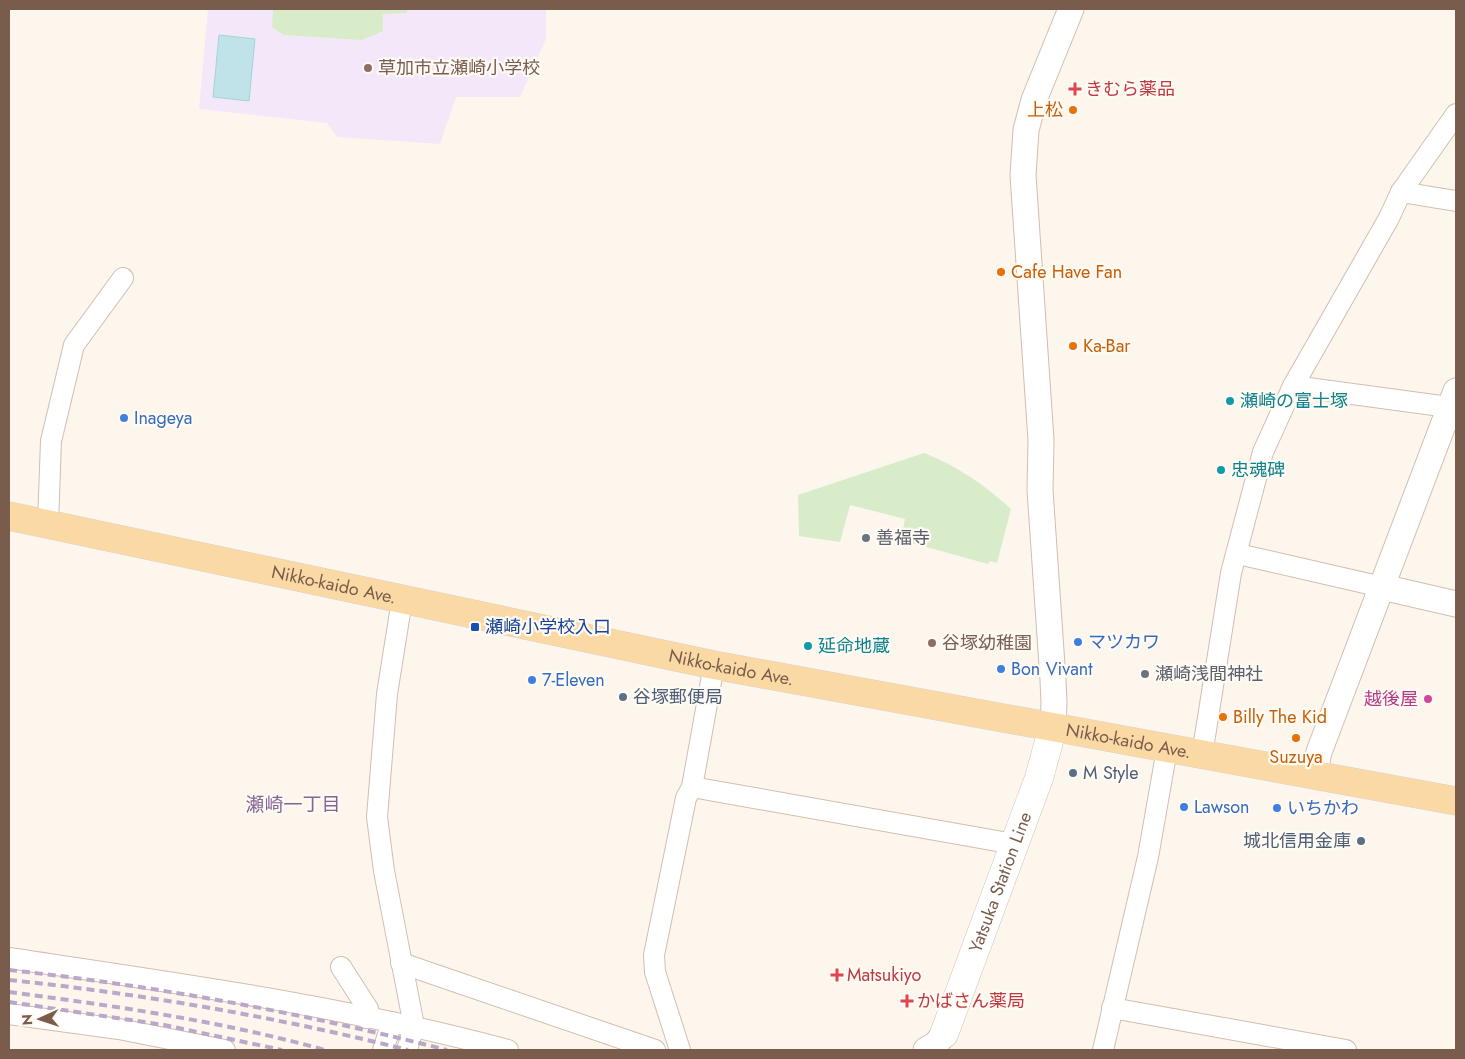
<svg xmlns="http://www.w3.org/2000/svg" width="1465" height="1059" font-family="Jost,'Noto Sans JP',sans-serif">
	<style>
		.education { fill: #f3e8fa }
		.green { fill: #d8ecc9 }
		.water { fill: #bfe3e8; stroke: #a5d3da }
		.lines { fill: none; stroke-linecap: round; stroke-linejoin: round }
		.minor-casing { stroke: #d1beb0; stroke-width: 22 }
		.tertiary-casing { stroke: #d1beb0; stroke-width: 27 }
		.secondary-casing { stroke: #d6c0b0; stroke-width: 29 }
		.primary-casing { stroke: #dad1cd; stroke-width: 29 }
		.minor { stroke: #fff; stroke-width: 20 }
		.tertiary { stroke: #fff; stroke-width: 25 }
		.secondary { stroke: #fff; stroke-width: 28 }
		.primary { stroke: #fbd9a5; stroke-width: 28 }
		.rail { stroke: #b9a8c9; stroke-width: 4; stroke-dasharray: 8 5; stroke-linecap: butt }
		.education-dot { fill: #8d6e63; stroke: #fffaf3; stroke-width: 2 }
		.health-dot { fill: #e0444e; stroke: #fffaf3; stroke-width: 2 }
		.food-dot { fill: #e8710a; stroke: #fffaf3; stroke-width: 2 }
		.culture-dot { fill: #0f9aa8; stroke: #fffaf3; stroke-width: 2 }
		.shop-dot { fill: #3f7fe0; stroke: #fffaf3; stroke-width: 2 }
		.worship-dot { fill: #6b7280; stroke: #fffaf3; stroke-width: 2 }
		.transit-dot { fill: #1a4fb4; stroke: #fffaf3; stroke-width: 2 }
		.service-dot { fill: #5c6f8a; stroke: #fffaf3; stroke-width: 2 }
		.hotel-dot { fill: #d1479c; stroke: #fffaf3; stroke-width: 2 }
		.labels { text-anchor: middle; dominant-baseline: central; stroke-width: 4.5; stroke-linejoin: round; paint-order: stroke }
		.education-label { font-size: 18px; fill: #785e54; stroke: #fffaf3; text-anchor: start }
		.health-label { font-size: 18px; fill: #be3a42; stroke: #fffaf3; text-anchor: start }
		.food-label { font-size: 18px; fill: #c56008; stroke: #fffaf3; text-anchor: start }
		.culture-label { font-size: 18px; fill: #0d838f; stroke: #fffaf3; text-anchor: start }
		.shop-label { font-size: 18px; fill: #366cbe; stroke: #fffaf3; text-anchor: start }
		.worship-label { font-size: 18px; fill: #5b616d; stroke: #fffaf3; text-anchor: start }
		.street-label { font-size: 18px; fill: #7a5c4d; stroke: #fffaf3 }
		.transit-label { font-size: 18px; fill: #164399; stroke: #fffaf3; text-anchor: start }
		.service-label { font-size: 18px; fill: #4e5e75; stroke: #fffaf3; text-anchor: start }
		.hotel-label { font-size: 18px; fill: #b23c85; stroke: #fffaf3; text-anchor: end }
		.neighbourhood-label { font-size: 19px; fill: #846695; stroke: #fffaf3 }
	</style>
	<rect width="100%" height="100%" fill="#fdf6ec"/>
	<path class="education" d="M 208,9 L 546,9 L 546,39 L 520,97 L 456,97 L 440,144 L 337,137 L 327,123 L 199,109 Z"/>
	<g class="green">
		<path d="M 273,9 L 407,9 L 407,13 L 383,14 L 383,31 L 362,40 L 284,35 L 272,27 Z"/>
		<path d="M 924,453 C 956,465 986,486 1011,509 L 997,563 L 990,561 L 988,564 L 901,540 L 905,519 L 850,505 L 840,542 L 799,536 L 798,495 Z"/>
	</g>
	<path class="water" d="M 219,35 L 255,39 L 249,101 L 213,97 Z"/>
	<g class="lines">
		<defs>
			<g id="minor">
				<path d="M 1401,192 L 1456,201"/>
				<path d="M 1293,386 L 1456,408"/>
				<path d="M 48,524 L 51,441 L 74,345 L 123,278"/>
				<path d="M 1238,554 L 1382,587"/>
				<path d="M 402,600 L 387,694 L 377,817 L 384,871 L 414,1026 L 407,1050"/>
				<path d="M 1202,755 L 1231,573 L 1263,452 L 1293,386 L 1389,218 L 1401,192 L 1456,114"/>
				<path d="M 692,787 L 1014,844"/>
				<path d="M 9,958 C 176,983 345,1006 508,1050"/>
				<path d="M 401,963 L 655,1050"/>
				<path d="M 341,967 L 368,1009 L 366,1018"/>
				<path d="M 1112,1008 L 1346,1050"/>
				<path d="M 9,1014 L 119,1029 L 225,1050"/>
				<path d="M 383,1050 L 392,1022"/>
				<path d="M 680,1050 L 655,972 L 654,955 L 686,798 L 692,787 L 714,665"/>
				<path d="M 1103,1050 L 1148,857 L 1167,749"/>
			</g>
			<g id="tertiary">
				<path d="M 1382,587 L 1456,604"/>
				<path d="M 1053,727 L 1054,703 L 1053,680 L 1040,490 L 1041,440 L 1023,175 L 1026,130 L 1034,100 L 1071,9"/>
				<path d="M 1314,775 L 1319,752 L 1456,391"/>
				<path d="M 926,1050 L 936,1044 L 944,1034"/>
			</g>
			<g id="secondary">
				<path id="s1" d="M 944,1034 L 1039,778 L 1053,727"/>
			</g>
			<g id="primary">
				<path id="s2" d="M 9,516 L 714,665 L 1456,801"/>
			</g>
		</defs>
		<use href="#minor" class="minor-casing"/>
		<use href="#tertiary" class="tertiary-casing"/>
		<use href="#secondary" class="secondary-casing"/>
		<use href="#primary" class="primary-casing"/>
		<use href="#minor" class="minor"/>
		<use href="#tertiary" class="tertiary"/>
		<use href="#secondary" class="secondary"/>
		<use href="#primary" class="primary"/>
		<g class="rail">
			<path d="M 9,970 C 156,986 303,1013 447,1050"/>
			<path d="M 9,980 C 143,994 277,1017 408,1050"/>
			<path d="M 9,992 C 115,1006 221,1021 325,1050"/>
			<path d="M 9,1002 L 164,1025 L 282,1050"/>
		</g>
	</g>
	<g class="education-dot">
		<circle cx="368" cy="68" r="5"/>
		<circle cx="932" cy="643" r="5"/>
	</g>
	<g class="health-dot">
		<path d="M1072.5 81.5h5v5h5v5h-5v5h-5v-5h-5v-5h5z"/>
		<path d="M834.5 967.5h5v5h5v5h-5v5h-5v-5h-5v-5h5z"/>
		<path d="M904.5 993.5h5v5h5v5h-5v5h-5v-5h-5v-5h5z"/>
	</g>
	<g class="food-dot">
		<circle cx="1073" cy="110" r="5"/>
		<circle cx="1001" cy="272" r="5"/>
		<circle cx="1073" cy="346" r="5"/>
		<circle cx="1223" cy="717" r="5"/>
		<circle cx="1296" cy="738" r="5"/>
	</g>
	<g class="culture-dot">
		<circle cx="1230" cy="401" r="5"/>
		<circle cx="1221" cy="470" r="5"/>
		<circle cx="808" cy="646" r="5"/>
	</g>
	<g class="shop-dot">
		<circle cx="124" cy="418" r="5"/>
		<circle cx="1078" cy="642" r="5"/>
		<circle cx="1001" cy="669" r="5"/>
		<circle cx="532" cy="680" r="5"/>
		<circle cx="1184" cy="807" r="5"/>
		<circle cx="1277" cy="808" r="5"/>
	</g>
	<g class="worship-dot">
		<circle cx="866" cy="538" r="5"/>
		<circle cx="1145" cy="674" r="5"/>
	</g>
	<rect class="transit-dot" x="470" y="622" width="10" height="10" rx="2.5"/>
	<g class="service-dot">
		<circle cx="623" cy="697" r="5"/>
		<circle cx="1073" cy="773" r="5"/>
		<circle cx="1361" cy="841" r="5"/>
	</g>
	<circle class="hotel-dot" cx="1428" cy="699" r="5"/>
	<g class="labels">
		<g class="education-label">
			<text x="378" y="68">草加市立瀬崎小学校</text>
			<text x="942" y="643">谷塚幼稚園</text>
		</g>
		<g class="health-label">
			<text x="1085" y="89">きむら薬品</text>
			<text x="847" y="975">Matsukiyo</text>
			<text x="917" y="1001">かばさん薬局</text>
		</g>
		<g class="food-label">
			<text x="1063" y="110" text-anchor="end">上松</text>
			<text x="1011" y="272">Cafe Have Fan</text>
			<text x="1083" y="346">Ka-Bar</text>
			<text x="1233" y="717">Billy The Kid</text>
			<text x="1296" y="757" text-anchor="middle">Suzuya</text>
		</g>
		<g class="culture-label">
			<text x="1240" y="401">瀬崎の富士塚</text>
			<text x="1231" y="470">忠魂碑</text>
			<text x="818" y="646">延命地蔵</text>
		</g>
		<g class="shop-label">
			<text x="134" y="418">Inageya</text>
			<text x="1088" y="642">マツカワ</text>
			<text x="1011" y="669">Bon Vivant</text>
			<text x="542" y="680">7-Eleven</text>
			<text x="1194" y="807">Lawson</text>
			<text x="1287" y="808">いちかわ</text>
		</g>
		<g class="worship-label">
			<text x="876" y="538">善福寺</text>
			<text x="1155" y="674">瀬崎浅間神社</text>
		</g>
		<g class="street-label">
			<text stroke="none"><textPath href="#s2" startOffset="332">Nikko-kaido Ave.</textPath></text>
			<text stroke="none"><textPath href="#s2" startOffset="738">Nikko-kaido Ave.</textPath></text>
			<text stroke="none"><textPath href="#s2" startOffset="1142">Nikko-kaido Ave.</textPath></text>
			<text stroke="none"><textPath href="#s1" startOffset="162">Yatsuka Station Line</textPath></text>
		</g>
		<g class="transit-label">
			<text x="485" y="627">瀬崎小学校入口</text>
		</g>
		<g class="service-label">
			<text x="633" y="697">谷塚郵便局</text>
			<text x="1083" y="773">M Style</text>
			<text x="1351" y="841" text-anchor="end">城北信用金庫</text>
		</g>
		<g class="hotel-label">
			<text x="1418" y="699">越後屋</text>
		</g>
		<g class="neighbourhood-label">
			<text x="293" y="804">瀬崎一丁目</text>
		</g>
	</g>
	<rect width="1465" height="1059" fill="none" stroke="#7a5c4d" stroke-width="20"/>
	<g transform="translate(40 1019) rotate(267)" stroke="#fffaf3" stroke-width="4" paint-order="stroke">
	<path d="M0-4L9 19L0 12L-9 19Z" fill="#7a5c4d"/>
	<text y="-8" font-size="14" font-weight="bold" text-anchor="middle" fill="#7a5c4d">N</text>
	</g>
</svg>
